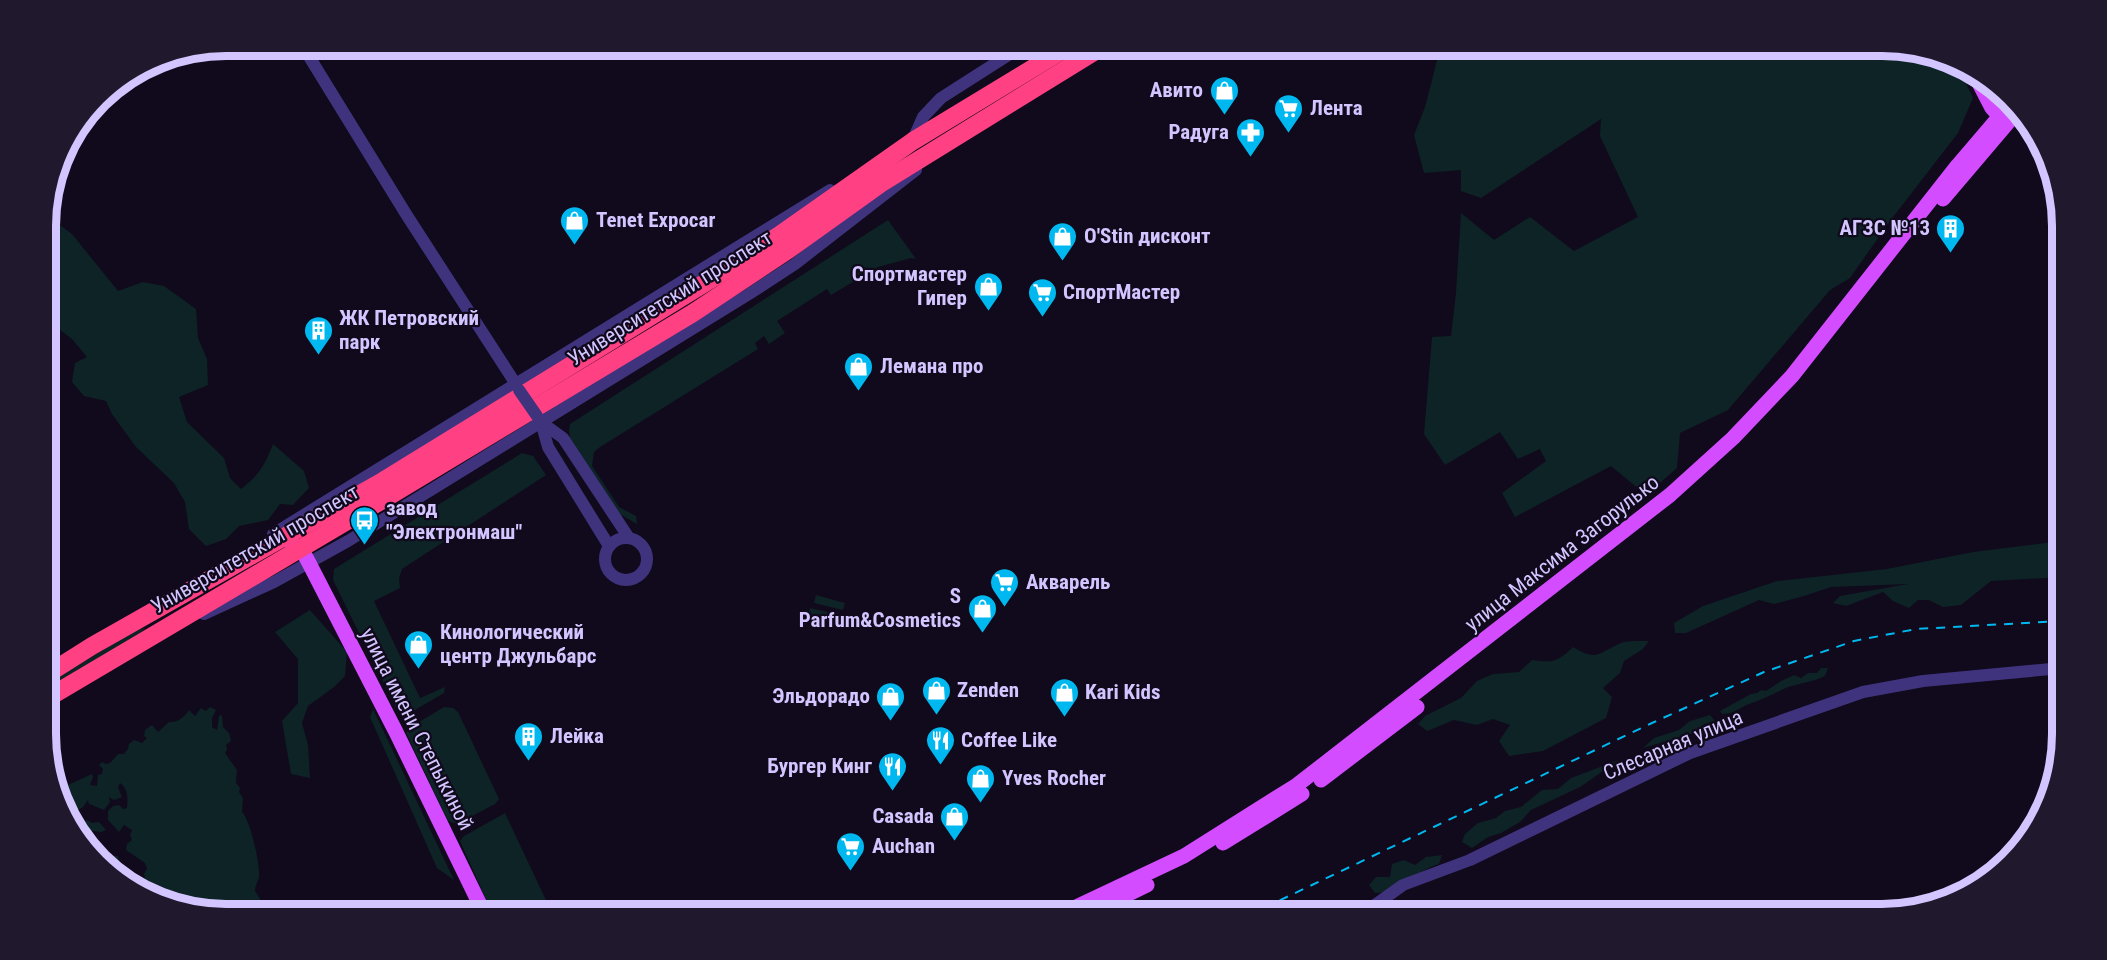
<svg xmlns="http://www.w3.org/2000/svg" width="2107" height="960" font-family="'Roboto Condensed',sans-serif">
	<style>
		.green { fill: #0d2326 }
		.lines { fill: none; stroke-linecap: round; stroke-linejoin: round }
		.minor { stroke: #40337d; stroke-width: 12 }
		.major { stroke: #d44cff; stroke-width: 15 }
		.highway { stroke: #ff4082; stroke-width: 18 }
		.rail { stroke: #00b8f0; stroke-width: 2; stroke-dasharray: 9 8; stroke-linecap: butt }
		.minor-bridge { stroke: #40337d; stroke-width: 12 }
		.labels { text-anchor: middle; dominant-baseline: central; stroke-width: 4.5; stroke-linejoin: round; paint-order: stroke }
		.poi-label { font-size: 21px; font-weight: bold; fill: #d3c5ff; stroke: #100a1c; text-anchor: start }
		.street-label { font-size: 21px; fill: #d3c5ff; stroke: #100a1c }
		.rim { fill: none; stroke: #d3c5ff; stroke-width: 8 }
	</style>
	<rect width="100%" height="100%" fill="#100a1c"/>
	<g class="green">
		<path d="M 649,45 L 690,45 C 675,55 664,56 649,45 Z"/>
		<path d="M 984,45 L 1003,45 L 1006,50 L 995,57 L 990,55 Z"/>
		<path d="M 1441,45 L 1882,45 L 1951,59 L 1956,62 L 1973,98 L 1958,133 L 1890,221 L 1850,278 L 1830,290 L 1728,410 L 1680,433 L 1677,468 L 1646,495 L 1611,466 L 1515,517 L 1502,493 L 1546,461 L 1540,449 L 1518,459 L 1500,432 L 1445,465 L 1424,434 L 1432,337 L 1451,336 L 1456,293 L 1461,213 L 1494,240 L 1530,217 L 1574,251 L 1638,217 L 1600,136 L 1601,119 L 1481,198 L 1461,191 L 1461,170 L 1424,173 L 1414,135 L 1425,107 Z"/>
		<path d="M 45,214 L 72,234 L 118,291 L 143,282 L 164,286 L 196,309 L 198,338 L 207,359 L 208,385 L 179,397 L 187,422 L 224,458 L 230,478 L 241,489 C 259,475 265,465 273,444 L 304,471 L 309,488 L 293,505 L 280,504 L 268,520 L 239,526 L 226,539 L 206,546 L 189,529 L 185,502 L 174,483 L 136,447 L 112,414 L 106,401 L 84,396 L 72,382 L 75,363 L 87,357 L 72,339 L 46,319 Z"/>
		<path d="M 888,220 L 916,259 L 911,258 L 878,267 L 831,295 L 827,289 L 777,321 L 785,333 L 769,344 L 764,336 L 755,343 L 758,349 L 600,447 L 594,452 L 592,466 L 619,507 L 636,516 L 637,524 L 618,513 L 570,438 L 569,430 L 570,424 Z"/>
		<path d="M 522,453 L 533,456 L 546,475 L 402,569 L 399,578 L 400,588 L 374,601 L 420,698 L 445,687 L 444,693 L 408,714 L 403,714 L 396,708 L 333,580 L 334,569 Z"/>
		<path d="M 2061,541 L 2062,577 L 1991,581 L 1961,605 L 1943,607 L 1929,600 L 1918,600 L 1909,608 L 1893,601 L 1883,592 L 1846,606 L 1833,603 L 1840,596 L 1908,584 L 1831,587 L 1804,596 L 1774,604 L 1759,600 L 1686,633 L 1675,633 L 1674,623 L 1703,606 L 1777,581 L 1887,569 L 1973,552 Z"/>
		<path d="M 816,595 L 845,603 L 843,610 L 814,603 Z"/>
		<path d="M 810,608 L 841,615 L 839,623 L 808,615 Z"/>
		<path d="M 310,610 L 347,652 L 345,676 L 334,687 L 308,706 L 302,723 L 308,745 L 310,778 L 291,774 L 282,721 L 298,703 L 298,659 L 275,632 Z"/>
		<path d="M 145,628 L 139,635 L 46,692 L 46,685 L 136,630 Z"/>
		<path d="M 1639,641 L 1649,641 L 1643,649 L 1624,661 L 1620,673 L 1603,688 L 1612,697 L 1606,718 L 1543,751 L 1509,756 L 1499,741 L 1510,725 L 1493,719 L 1477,725 L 1454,720 L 1427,731 L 1418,724 L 1425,716 L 1461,698 L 1477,681 L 1493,674 L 1519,672 L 1532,660 C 1552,663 1558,662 1573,647 C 1598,662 1598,653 1621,643 C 1626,641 1633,641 1639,641 Z"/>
		<path d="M 1821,668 L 1828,668 L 1825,676 C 1813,682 1801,683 1788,687 C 1775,693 1762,700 1749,704 C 1739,708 1734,714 1722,714 L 1720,711 L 1751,694 L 1757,693 L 1761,690 L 1766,691 L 1781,681 L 1794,675 L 1801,678 L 1808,673 L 1817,673 Z"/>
		<path d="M 210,707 L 216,710 L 212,718 L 212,727 L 217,730 L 219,716 L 222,715 L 223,727 L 229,733 L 231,741 L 226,745 L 227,749 L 225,753 L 237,770 L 236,783 L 240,788 L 239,792 L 243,798 L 242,812 C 250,820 259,859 259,873 C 260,880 255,884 255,891 L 264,905 L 264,915 L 225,915 L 156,901 L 145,892 L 148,889 L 144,874 L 147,869 L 145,863 L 126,850 L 127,844 L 132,840 L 130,835 L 132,830 L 124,825 L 119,832 L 108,820 L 108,811 L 113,806 L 119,805 L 123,809 L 127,808 C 128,798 128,789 120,783 L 118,787 L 122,797 L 114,800 L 109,797 L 110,802 L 104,810 L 89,804 L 88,800 L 83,807 L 70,815 L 56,780 L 63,780 L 68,785 L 92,774 L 93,777 L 90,785 L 97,786 L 98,775 L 102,774 L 103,769 L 99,765 L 102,762 L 106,764 L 110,763 L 118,754 L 124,754 L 128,749 L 129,744 L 134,740 L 142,743 L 147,738 L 144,736 L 145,730 L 152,725 L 158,732 L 169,722 C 178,723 184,717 189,710 L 195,716 L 201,708 L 206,711 Z"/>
		<path d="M 444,707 L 453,708 L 458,712 L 499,799 L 495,804 L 457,824 L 448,821 L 406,733 L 409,728 Z"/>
		<path d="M 373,709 L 454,880 L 437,868 L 370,717 Z"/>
		<path d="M 1710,715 L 1715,721 L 1704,724 L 1694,733 L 1643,748 L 1654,738 L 1679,730 L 1690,721 Z"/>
		<path d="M 1619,760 L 1580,787 L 1531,810 L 1520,822 L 1501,833 L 1488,837 L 1472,848 L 1462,842 L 1465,834 L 1478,823 L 1496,818 L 1505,811 L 1521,807 L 1542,790 L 1558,789 L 1571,778 Z"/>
		<path d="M 505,813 L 553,915 L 493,915 L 460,841 L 464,836 Z"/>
		<path d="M 87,820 L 92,823 L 99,822 L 106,830 L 101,832 L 85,830 L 82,825 Z"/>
		<path d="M 108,852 L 114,856 L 118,856 L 120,868 L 117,871 L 101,859 L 103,855 Z"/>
		<path d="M 1442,855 L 1439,864 C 1417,870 1399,893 1375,893 L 1369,885 L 1376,877 L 1390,877 L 1392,864 L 1404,860 L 1415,865 L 1426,857 Z"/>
		<path d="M 1326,900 L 1333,907 L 1326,915 L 1293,915 Z"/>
	</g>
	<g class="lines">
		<g class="minor">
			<path d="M 302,45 L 406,214 L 519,389"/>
			<path d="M 912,142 L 923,117 L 941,98 L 1024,45"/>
			<path d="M 537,417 L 541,422 L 548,447 L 609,546"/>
			<path d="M 541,422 L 563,438 L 629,538"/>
			<path d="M 273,534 L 830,190"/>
			<circle cx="626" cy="559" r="21"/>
			<path d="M 204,614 L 274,582 L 348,541 L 749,294 L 795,264 L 916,170"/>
			<path d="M 1355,915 L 1375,905 L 1403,885 L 1470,860 L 1690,753 L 1863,692 L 1923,681 L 2062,668"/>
		</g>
		<g class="major">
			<path d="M 1977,79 L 1992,108 L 2003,120 L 2008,120"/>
			<path d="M 1943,199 L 2011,119"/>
			<path d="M 292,545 L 301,548 L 309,563 L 396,732 L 485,915"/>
			<path d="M 1321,780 L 1417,707"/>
			<path d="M 1223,843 L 1302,794"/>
			<path d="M 1059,915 L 1184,856 L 1297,785 L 1670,495 L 1733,438 L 1792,376 L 1958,165 L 1999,117 L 2014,107"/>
			<path d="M 1085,915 L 1147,885"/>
		</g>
		<g class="highway">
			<path d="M 46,675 L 92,646 L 383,481 L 731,267 L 778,236 L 913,141 L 1071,45"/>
			<path d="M 46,699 L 391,495 L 693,313 L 788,250 L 883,182 L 1105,45"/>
		</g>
		<path class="rail" d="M 1249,915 L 1652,723 L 1764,672 L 1854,641 L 1916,629 L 2062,621"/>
		<path class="minor-bridge" d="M 519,390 L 537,416"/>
	</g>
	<defs>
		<symbol id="shop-pin" viewBox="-11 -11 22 30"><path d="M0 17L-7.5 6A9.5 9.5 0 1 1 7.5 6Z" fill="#00b8f0" stroke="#100a1c"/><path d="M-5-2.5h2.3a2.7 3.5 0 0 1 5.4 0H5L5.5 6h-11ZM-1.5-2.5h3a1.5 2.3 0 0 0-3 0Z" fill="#fff"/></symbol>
		<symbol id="supermarket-pin" viewBox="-11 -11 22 30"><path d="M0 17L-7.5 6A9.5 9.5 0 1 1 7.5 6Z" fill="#00b8f0" stroke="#100a1c"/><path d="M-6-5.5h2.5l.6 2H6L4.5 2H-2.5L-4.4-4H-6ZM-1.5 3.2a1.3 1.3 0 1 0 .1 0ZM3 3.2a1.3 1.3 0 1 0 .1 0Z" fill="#fff"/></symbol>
		<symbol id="pharmacy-pin" viewBox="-11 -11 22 30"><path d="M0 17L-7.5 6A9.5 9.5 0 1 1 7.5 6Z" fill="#00b8f0" stroke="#100a1c"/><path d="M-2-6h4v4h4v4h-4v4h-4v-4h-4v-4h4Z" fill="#fff"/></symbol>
		<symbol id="building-pin" viewBox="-11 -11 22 30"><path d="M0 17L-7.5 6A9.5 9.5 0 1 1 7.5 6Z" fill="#00b8f0" stroke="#100a1c"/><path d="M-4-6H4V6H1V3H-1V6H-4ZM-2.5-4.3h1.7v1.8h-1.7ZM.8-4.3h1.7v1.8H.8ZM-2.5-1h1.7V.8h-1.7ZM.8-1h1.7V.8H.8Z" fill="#fff"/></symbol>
		<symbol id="bus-pin" viewBox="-11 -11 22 30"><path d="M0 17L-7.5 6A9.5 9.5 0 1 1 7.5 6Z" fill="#00b8f0" stroke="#100a1c"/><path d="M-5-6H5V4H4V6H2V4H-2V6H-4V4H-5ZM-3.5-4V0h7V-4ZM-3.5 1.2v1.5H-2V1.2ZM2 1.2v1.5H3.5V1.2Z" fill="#fff"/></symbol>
		<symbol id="restaurant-pin" viewBox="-11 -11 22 30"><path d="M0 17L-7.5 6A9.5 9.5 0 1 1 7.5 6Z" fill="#00b8f0" stroke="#100a1c"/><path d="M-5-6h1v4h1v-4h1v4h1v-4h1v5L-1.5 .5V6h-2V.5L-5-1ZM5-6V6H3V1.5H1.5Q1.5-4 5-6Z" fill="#fff"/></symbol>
	</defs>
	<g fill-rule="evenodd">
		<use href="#shop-pin" x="1208" y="74" width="33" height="45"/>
		<use href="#supermarket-pin" x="1272" y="92" width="33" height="45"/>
		<use href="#pharmacy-pin" x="1234" y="116" width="33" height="45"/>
		<use href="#shop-pin" x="558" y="204" width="33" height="45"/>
		<use href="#building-pin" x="1934" y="212" width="33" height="45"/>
		<use href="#shop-pin" x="1046" y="220" width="33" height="45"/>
		<use href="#shop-pin" x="972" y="270" width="33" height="45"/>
		<use href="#supermarket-pin" x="1026" y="276" width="33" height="45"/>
		<use href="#building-pin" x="302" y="314" width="33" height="45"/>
		<use href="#shop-pin" x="842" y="350" width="33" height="45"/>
		<use href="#bus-pin" x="348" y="504" width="33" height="45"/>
		<use href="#supermarket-pin" x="988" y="566" width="33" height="45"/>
		<use href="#shop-pin" x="966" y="592" width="33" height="45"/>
		<use href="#shop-pin" x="402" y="628" width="33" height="45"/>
		<use href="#shop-pin" x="920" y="674" width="33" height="45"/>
		<use href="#shop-pin" x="1048" y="676" width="33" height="45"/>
		<use href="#shop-pin" x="874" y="680" width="33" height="45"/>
		<use href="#building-pin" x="512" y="720" width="33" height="45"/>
		<use href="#restaurant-pin" x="924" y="724" width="33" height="45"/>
		<use href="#restaurant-pin" x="876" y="750" width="33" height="45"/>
		<use href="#shop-pin" x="964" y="762" width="33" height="45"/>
		<use href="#shop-pin" x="938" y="800" width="33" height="45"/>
		<use href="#supermarket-pin" x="834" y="830" width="33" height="45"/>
	</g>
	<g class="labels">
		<g class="poi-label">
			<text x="1203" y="90" text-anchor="end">Авито</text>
			<text x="1310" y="108">Лента</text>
			<text x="1229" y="132" text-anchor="end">Радуга</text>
			<text x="596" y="220">Tenet Expocar</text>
			<text x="1930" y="228" text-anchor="end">АГЗС №13</text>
			<text x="1084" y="236">O'Stin дисконт</text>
			<text x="967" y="274" text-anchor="end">Спортмастер<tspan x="967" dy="24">Гипер</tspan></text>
			<text x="1063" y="292">СпортМастер</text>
			<text x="339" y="318">ЖК Петровский<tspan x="339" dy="24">парк</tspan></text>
			<text x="880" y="366">Лемана про</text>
			<text x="386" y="508">завод<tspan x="386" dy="24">"Электронмаш"</tspan></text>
			<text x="1026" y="582">Акварель</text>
			<text x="961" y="596" text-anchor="end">S<tspan x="961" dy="24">Parfum&amp;Cosmetics</tspan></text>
			<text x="440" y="632">Кинологический<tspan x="440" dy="24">центр Джульбарс</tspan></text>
			<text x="957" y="690">Zenden</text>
			<text x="1085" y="692">Kari Kids</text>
			<text x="870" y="696" text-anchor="end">Эльдорадо</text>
			<text x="550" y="736">Лейка</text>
			<text x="961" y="740">Coffee Like</text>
			<text x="872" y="766" text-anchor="end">Бургер Кинг</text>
			<text x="1002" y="778">Yves Rocher</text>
			<text x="934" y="816" text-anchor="end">Casada</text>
			<text x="872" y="846">Auchan</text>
		</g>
		<g class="street-label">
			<text transform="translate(670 298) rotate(-32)">Университетский проспект</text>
			<text transform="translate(255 549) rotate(-30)">Университетский проспект</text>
			<text transform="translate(1562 553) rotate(-38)">улица Максима Загорулько</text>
			<text transform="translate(417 729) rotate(63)">улица имени Степыкиной</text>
			<text transform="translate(1673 745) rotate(-23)">Слесарная улица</text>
		</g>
	</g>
	<path d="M0 0H2107V960H0ZM226 56H1882A170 170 0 0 1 2052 226V734A170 170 0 0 1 1882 904H226A170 170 0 0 1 56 734V226A170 170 0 0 1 226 56Z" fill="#20192e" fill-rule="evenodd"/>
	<path class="rim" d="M226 56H1882A170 170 0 0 1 2052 226V734A170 170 0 0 1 1882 904H226A170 170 0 0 1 56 734V226A170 170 0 0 1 226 56Z"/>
</svg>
